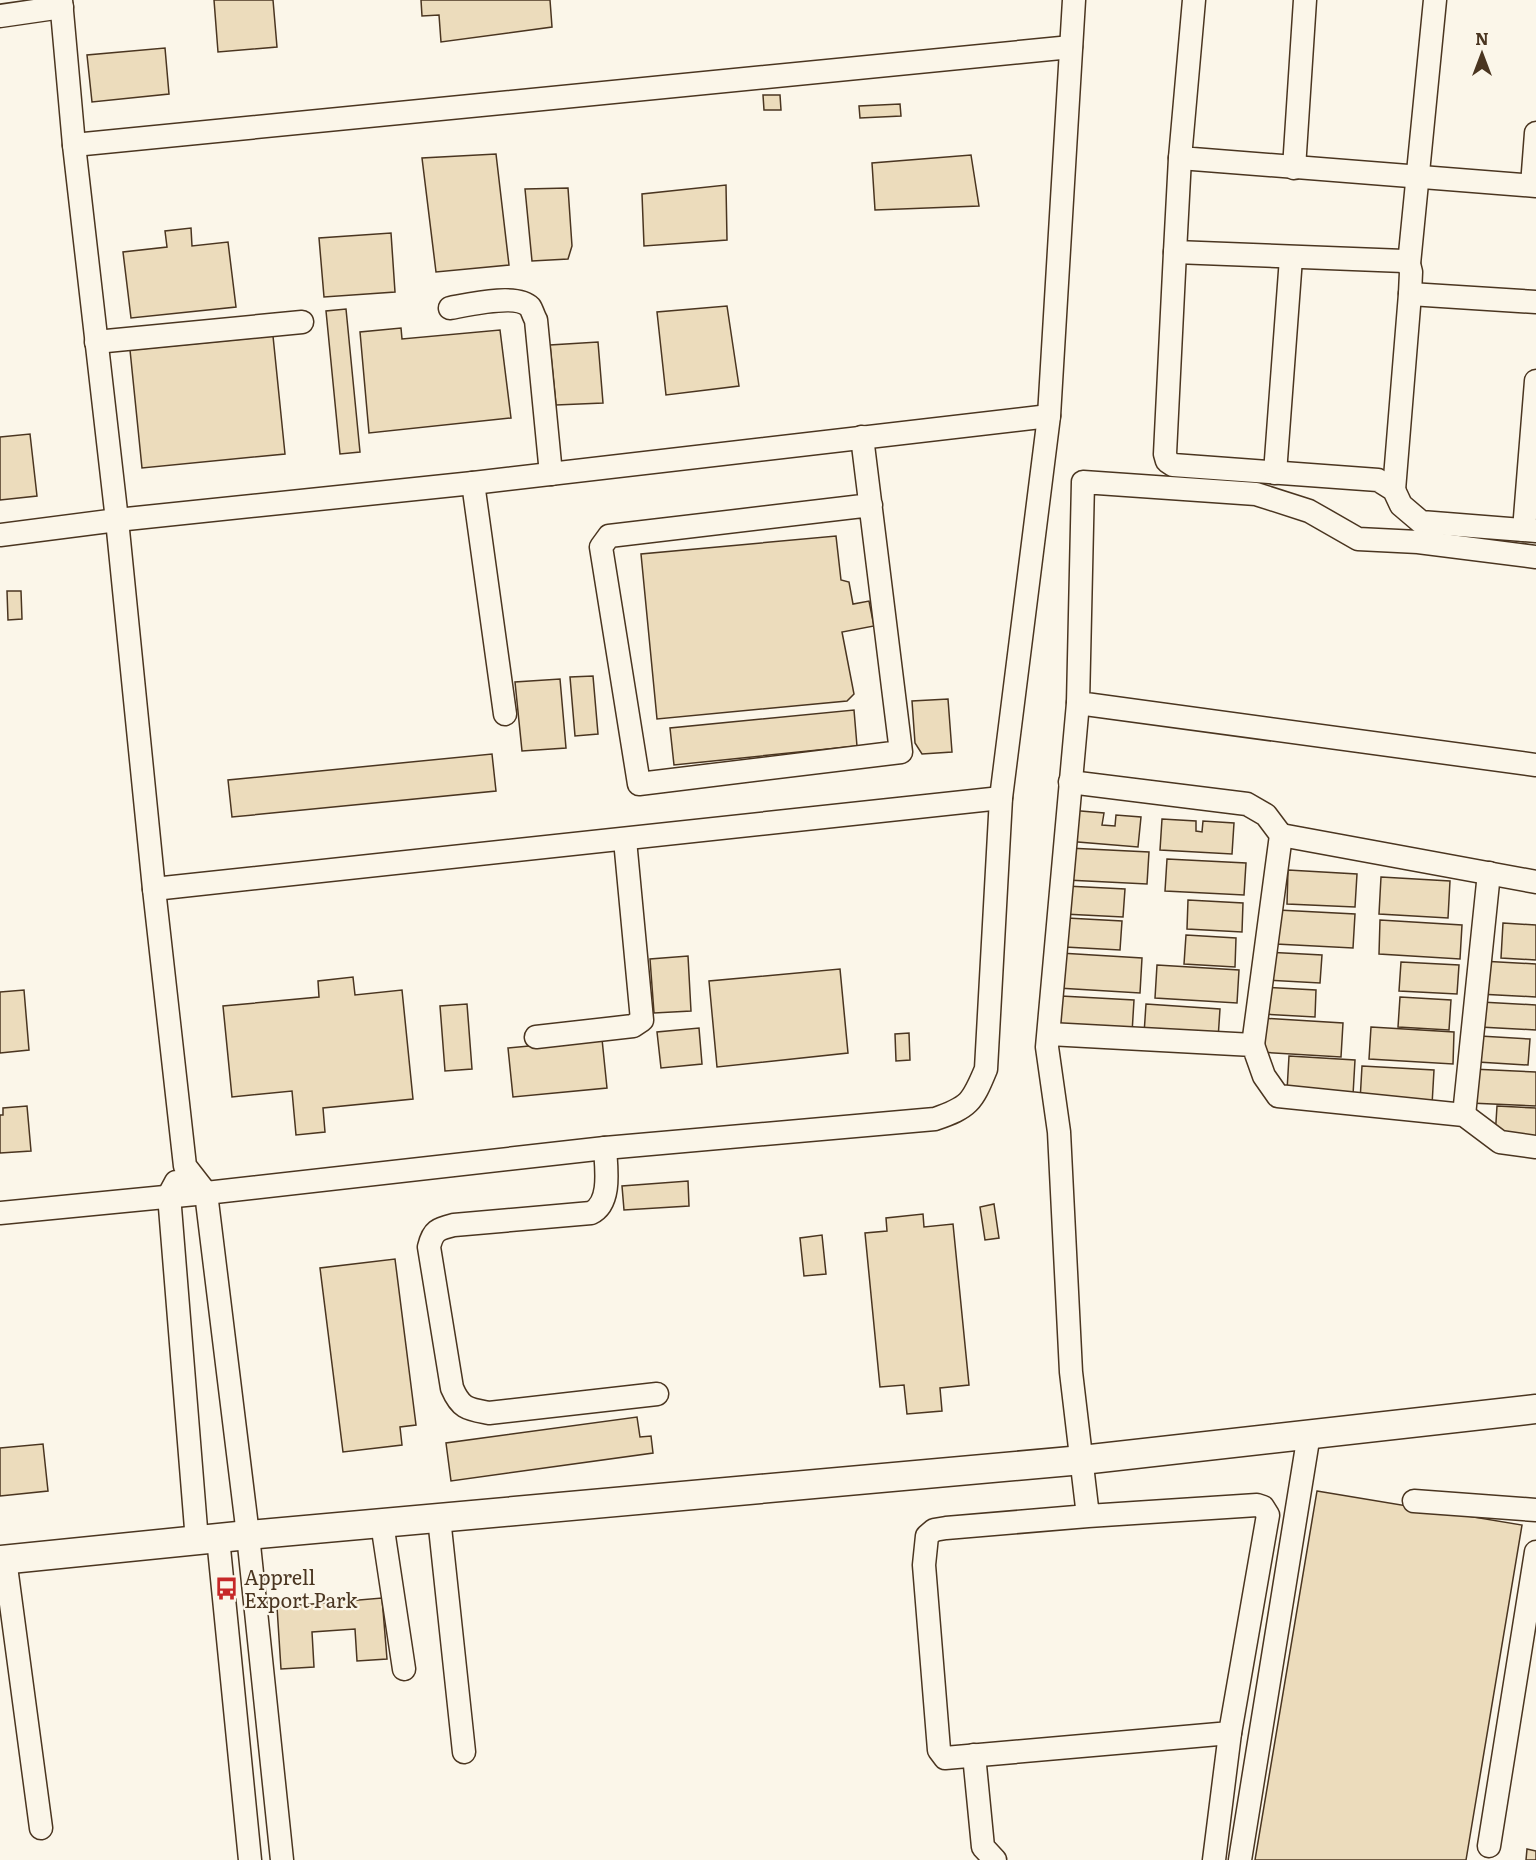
<svg xmlns="http://www.w3.org/2000/svg" width="1536" height="1860" font-family="Literata,serif">
	<style>
		.building { fill: #ecdcbc; stroke: #4a3520; stroke-width: 1.5 }
		.lines { fill: none; stroke-linecap: round; stroke-linejoin: round }
		.minor-casing { stroke: #4a3520; stroke-width: 25 }
		.major-casing { stroke: #4a3520; stroke-width: 31 }
		.minor { stroke: #fbf6e9; stroke-width: 22 }
		.major { stroke: #fbf6e9; stroke-width: 28 }
		.labels { text-anchor: middle; dominant-baseline: central; stroke-width: 4.5; stroke-linejoin: round; paint-order: stroke }
		.poi-label { font-size: 20px; fill: #4a3520; stroke: #fbf6e9; text-anchor: start }
	</style>
	<rect width="100%" height="100%" fill="#fbf6e9"/>
	<g class="building">
		<path d="M 214,0 L 273,0 L 277,47 L 218,52 Z"/>
		<path d="M 421,0 L 550,0 L 552,27 L 441,42 L 439,15 L 422,16 Z"/>
		<path d="M 165,48 L 169,94 L 92,102 L 87,55 Z"/>
		<path d="M 763,95 L 780,95 L 781,110 L 764,110 Z"/>
		<path d="M 900,104 L 901,116 L 860,118 L 859,106 Z"/>
		<path d="M 496,154 L 509,265 L 436,272 L 422,158 Z"/>
		<path d="M 971,155 L 979,206 L 875,210 L 872,163 Z"/>
		<path d="M 726,185 L 727,240 L 644,246 L 642,194 Z"/>
		<path d="M 568,188 L 572,246 L 568,259 L 532,261 L 525,189 Z"/>
		<path d="M 191,228 L 192,246 L 228,242 L 236,307 L 131,318 L 123,252 L 167,247 L 165,231 Z"/>
		<path d="M 391,233 L 395,292 L 324,297 L 319,238 Z"/>
		<path d="M 727,306 L 739,386 L 666,395 L 657,312 Z"/>
		<path d="M 346,309 L 360,452 L 340,454 L 326,311 Z"/>
		<path d="M 401,328 L 402,339 L 500,330 L 511,418 L 369,433 L 360,332 Z"/>
		<path d="M 273,336 L 285,454 L 142,468 L 130,350 Z"/>
		<path d="M 598,342 L 603,403 L 556,405 L 550,345 Z"/>
		<path d="M 30,434 L 37,496 L 0,500 L 0,437 Z"/>
		<path d="M 836,536 L 841,580 L 849,582 L 853,604 L 869,601 L 874,626 L 842,632 L 854,694 L 847,701 L 657,719 L 641,554 Z"/>
		<path d="M 7,591 L 21,591 L 22,619 L 8,620 Z"/>
		<path d="M 593,676 L 598,734 L 575,736 L 570,677 Z"/>
		<path d="M 560,679 L 566,748 L 522,751 L 515,682 Z"/>
		<path d="M 948,699 L 952,752 L 922,754 L 915,743 L 912,701 Z"/>
		<path d="M 854,710 L 857,746 L 674,765 L 670,728 Z"/>
		<path d="M 492,754 L 496,791 L 232,817 L 228,780 Z"/>
		<path d="M 1069,810 L 1104,813 L 1102,825 L 1115,826 L 1116,815 L 1141,817 L 1138,847 L 1066,841 Z"/>
		<path d="M 1162,819 L 1196,821 L 1196,831 L 1202,832 L 1203,821 L 1234,823 L 1232,854 L 1160,850 Z"/>
		<path d="M 1068,848 L 1149,852 L 1147,884 L 1067,880 Z"/>
		<path d="M 1167,859 L 1246,863 L 1244,895 L 1165,891 Z"/>
		<path d="M 1288,870 L 1357,874 L 1355,907 L 1287,904 Z"/>
		<path d="M 1381,877 L 1450,881 L 1448,918 L 1379,914 Z"/>
		<path d="M 1066,886 L 1125,889 L 1123,917 L 1064,914 Z"/>
		<path d="M 1188,900 L 1243,903 L 1242,932 L 1187,929 Z"/>
		<path d="M 1278,910 L 1355,914 L 1353,948 L 1276,944 Z"/>
		<path d="M 1067,918 L 1122,921 L 1120,950 L 1065,947 Z"/>
		<path d="M 1380,920 L 1462,925 L 1460,959 L 1379,954 Z"/>
		<path d="M 1503,923 L 1536,925 L 1536,960 L 1501,958 Z"/>
		<path d="M 1186,935 L 1236,938 L 1235,967 L 1184,964 Z"/>
		<path d="M 1267,952 L 1322,955 L 1320,983 L 1265,980 Z"/>
		<path d="M 1060,953 L 1142,958 L 1140,993 L 1058,988 Z"/>
		<path d="M 688,956 L 691,1011 L 654,1013 L 650,959 Z"/>
		<path d="M 1481,961 L 1536,964 L 1536,997 L 1479,994 Z"/>
		<path d="M 1401,962 L 1459,965 L 1457,994 L 1399,991 Z"/>
		<path d="M 1157,965 L 1239,970 L 1237,1003 L 1155,998 Z"/>
		<path d="M 840,969 L 848,1053 L 717,1067 L 709,981 Z"/>
		<path d="M 353,977 L 355,995 L 402,990 L 413,1099 L 323,1108 L 325,1132 L 296,1135 L 292,1091 L 232,1097 L 223,1006 L 319,997 L 318,981 Z"/>
		<path d="M 1263,987 L 1316,990 L 1315,1017 L 1262,1014 Z"/>
		<path d="M 24,990 L 29,1050 L 0,1053 L 0,992 Z"/>
		<path d="M 1061,996 L 1134,1000 L 1132,1033 L 1059,1029 Z"/>
		<path d="M 1400,997 L 1451,1000 L 1449,1030 L 1398,1027 Z"/>
		<path d="M 1481,1002 L 1536,1005 L 1536,1030 L 1480,1027 Z"/>
		<path d="M 467,1004 L 472,1069 L 445,1071 L 440,1006 Z"/>
		<path d="M 1146,1004 L 1220,1009 L 1218,1039 L 1144,1034 Z"/>
		<path d="M 1261,1018 L 1343,1023 L 1341,1057 L 1259,1052 Z"/>
		<path d="M 1371,1027 L 1454,1032 L 1453,1064 L 1369,1059 Z"/>
		<path d="M 699,1028 L 702,1064 L 661,1068 L 657,1032 Z"/>
		<path d="M 909,1033 L 910,1060 L 896,1061 L 895,1034 Z"/>
		<path d="M 1480,1036 L 1530,1039 L 1528,1065 L 1478,1062 Z"/>
		<path d="M 602,1039 L 607,1088 L 513,1097 L 508,1048 Z"/>
		<path d="M 1289,1056 L 1355,1060 L 1353,1095 L 1287,1091 Z"/>
		<path d="M 1362,1066 L 1434,1070 L 1432,1105 L 1360,1101 Z"/>
		<path d="M 1472,1069 L 1536,1072 L 1536,1106 L 1470,1103 Z"/>
		<path d="M 27,1106 L 31,1151 L 0,1153 L 0,1115 L 3,1115 L 3,1108 Z"/>
		<path d="M 1497,1106 L 1536,1108 L 1536,1140 L 1495,1138 Z"/>
		<path d="M 688,1181 L 689,1206 L 624,1210 L 622,1186 Z"/>
		<path d="M 994,1204 L 999,1238 L 985,1240 L 980,1207 Z"/>
		<path d="M 923,1214 L 924,1227 L 953,1224 L 969,1385 L 940,1388 L 942,1411 L 907,1414 L 904,1385 L 880,1387 L 865,1233 L 887,1231 L 886,1218 Z"/>
		<path d="M 822,1235 L 826,1274 L 804,1276 L 800,1238 Z"/>
		<path d="M 395,1259 L 416,1425 L 400,1427 L 402,1445 L 343,1452 L 320,1268 Z"/>
		<path d="M 637,1417 L 640,1437 L 651,1436 L 653,1453 L 451,1481 L 446,1443 Z"/>
		<path d="M 43,1444 L 48,1491 L 0,1496 L 0,1448 Z"/>
		<path d="M 1317,1491 L 1522,1525 L 1466,1860 L 1255,1860 Z"/>
		<path d="M 382,1598 L 387,1659 L 357,1661 L 355,1629 L 312,1632 L 314,1667 L 281,1669 L 277,1607 Z"/>
		<path d="M 1527,1849 L 1536,1851 L 1536,1860 L 1526,1860 Z"/>
	</g>
	<g class="lines">
		<defs>
			<g id="minor">
				<path d="M 61,0 L 74,145 L 117,520 L 154,889 L 185,1166 L 206,1193 L 248,1535 L 282,1860"/>
				<path d="M 1194,0 L 1180,158 L 1536,186"/>
				<path d="M 0,16 L 62,7"/>
				<path d="M 74,145 L 1071,47"/>
				<path d="M 1180,158 L 1175,252 L 1404,261 L 1409,264"/>
				<path d="M 1294,168 L 1305,0"/>
				<path d="M 1532,185 L 1536,133"/>
				<path d="M 1175,252 L 1165,454 L 1167,461 L 1173,465 L 1378,480 L 1394,490 L 1401,505 L 1421,522 L 1536,531"/>
				<path d="M 1410,294 L 1536,302"/>
				<path d="M 450,308 C 467,305 517,293 530,307 C 532,310 534,317 536,320 L 551,474"/>
				<path d="M 96,342 L 302,322"/>
				<path d="M 862,437 L 901,752 L 639,784 L 601,547 L 609,536 L 871,505"/>
				<path d="M 1275,473 L 1291,258"/>
				<path d="M 473,483 L 505,714"/>
				<path d="M 1394,490 L 1410,294 L 1411,272 L 1409,264 L 1435,0"/>
				<path d="M 1524,530 L 1536,381"/>
				<path d="M 0,535 L 117,520 L 473,483 L 1049,416"/>
				<path d="M 1536,557 L 1418,542 L 1358,539 L 1309,511 L 1256,494 L 1083,482 L 1078,703 L 1536,765"/>
				<path d="M 1078,703 L 1047,1047 L 1059,1132 L 1071,1372 L 1088,1516 L 946,1528 L 934,1530 L 927,1536 L 924,1565 L 939,1750 L 945,1758 L 1230,1733 L 1268,1515 L 1263,1507 L 1257,1505 L 1088,1516"/>
				<path d="M 1070,782 L 1247,804 L 1266,815 L 1281,835 L 1253,1045"/>
				<path d="M 1281,835 L 1536,882"/>
				<path d="M 154,889 L 1001,798"/>
				<path d="M 1049,1034 L 1253,1045 L 1264,1076 L 1278,1096 L 1464,1115 L 1500,1142 L 1536,1147"/>
				<path d="M 536,1037 L 633,1026 L 642,1020 L 625,840"/>
				<path d="M 1464,1115 L 1489,873"/>
				<path d="M 605,1148 C 606,1167 612,1203 591,1213 L 454,1225 C 438,1229 433,1230 429,1247 L 452,1388 C 461,1409 468,1409 489,1413 L 657,1394"/>
				<path d="M 176,1182 L 169,1195 L 197,1541"/>
				<path d="M 0,1213 L 206,1193 L 605,1148 L 935,1119 C 969,1107 972,1103 986,1069 L 1001,798 L 1049,416 L 1074,0"/>
				<path d="M 1414,1501 L 1536,1510"/>
				<path d="M 439,1518 L 464,1752"/>
				<path d="M 382,1523 L 404,1669"/>
				<path d="M 218,1538 L 250,1860"/>
				<path d="M 5,1559 L 41,1828"/>
				<path d="M 974,1755 L 983,1847 L 995,1860"/>
				<path d="M 1489,1846 L 1536,1552"/>
				<path d="M 1214,1860 L 1230,1733"/>
				<path d="M 1240,1860 L 1309,1434"/>
			</g>
			<path id="major" d="M 0,1560 L 248,1535 L 1082,1460 L 1536,1409"/>
		</defs>
		<use href="#minor" class="minor-casing"/>
		<use href="#major" class="major-casing"/>
		<use href="#minor" class="minor"/>
		<use href="#major" class="major"/>
	</g>
	<defs>
		<symbol id="bus-bare" viewBox="-9 -9 18 18"><path d="M-5-6H5V4H4V6H2V4H-2V6H-4V4H-5ZM-3.5-4V0h7V-4ZM-3.5 1.2v1.5H-2V1.2ZM2 1.2v1.5H3.5V1.2Z" fill="#c62828" stroke="#fbf6e9" stroke-width="2.5" paint-order="stroke"/></symbol>
	</defs>
	<g fill-rule="evenodd">
		<use href="#bus-bare" x="210" y="1572" width="33" height="33"/>
	</g>
	<g class="labels">
		<g class="poi-label">
			<text x="244" y="1576">Apprell<tspan x="244" dy="23">Export Park</tspan></text>
		</g>
	</g>
	<g transform="translate(1482 54)" stroke="#fbf6e9" stroke-width="4.5" paint-order="stroke">
	<path d="M0-4.5L10 22L0 15L-10 22Z" fill="#4a3520"/>
	<text y="-9" font-size="16" font-weight="bold" text-anchor="middle" fill="#4a3520">N</text>
	</g>
</svg>
